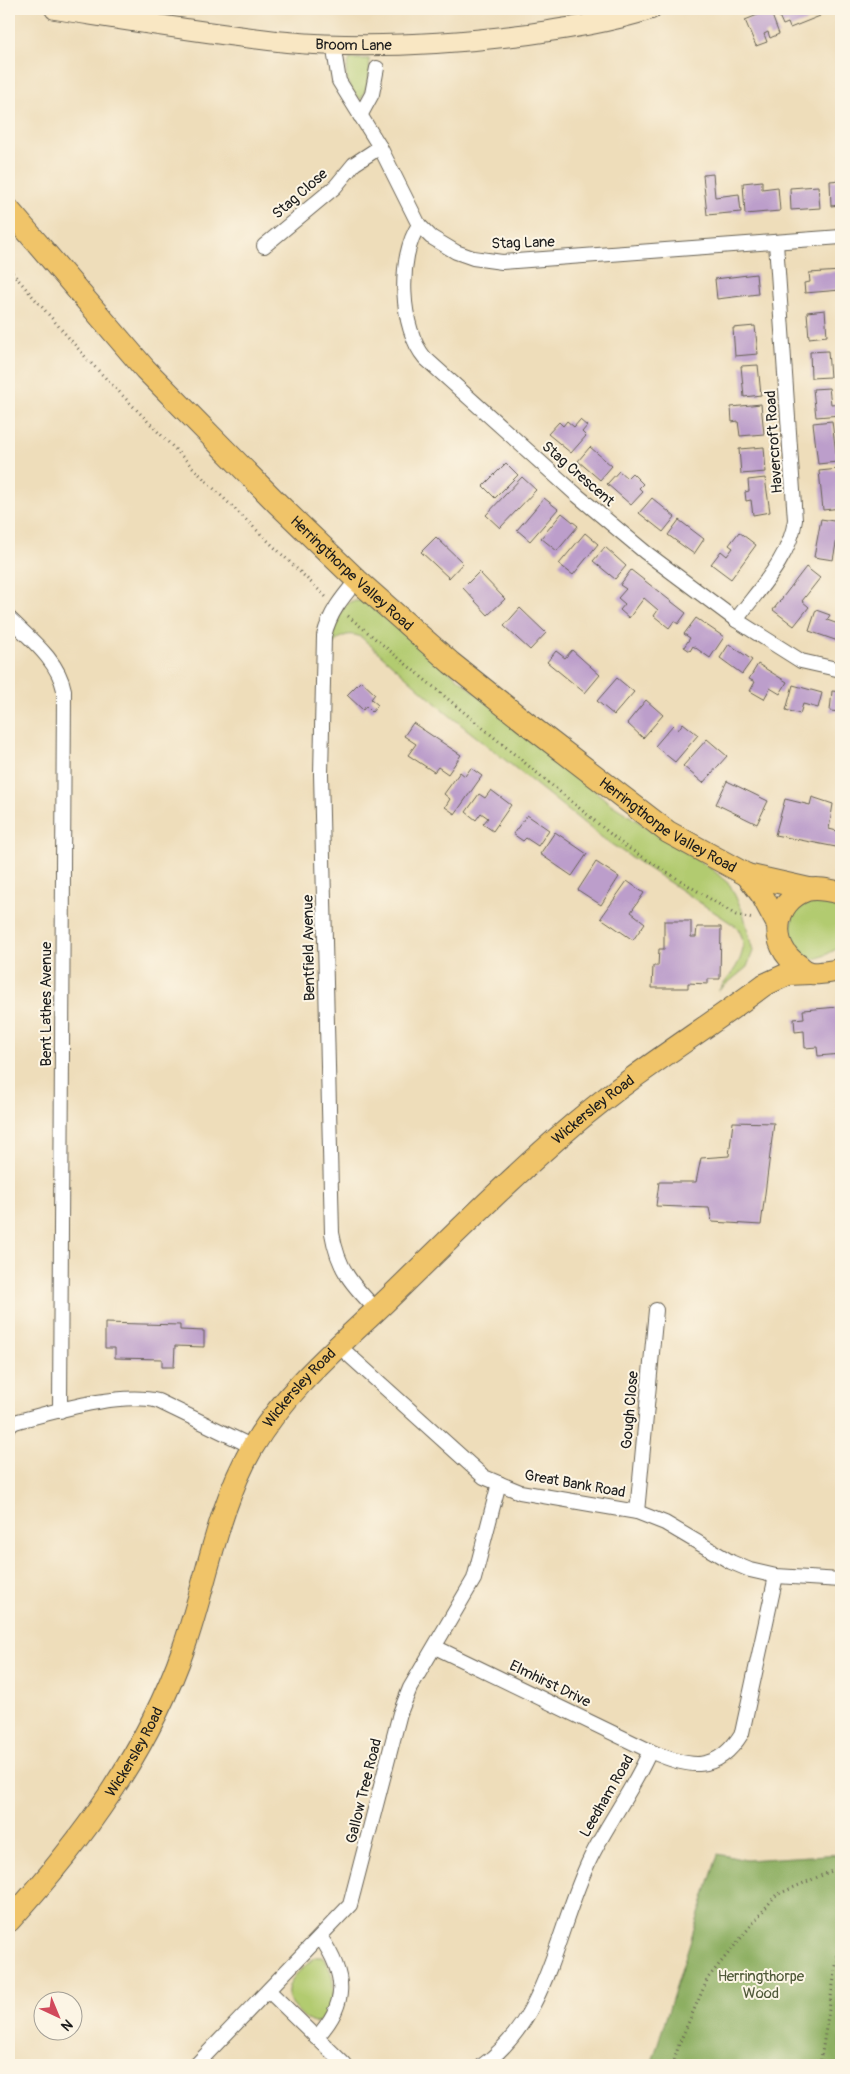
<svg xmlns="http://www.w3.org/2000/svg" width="850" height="2074" font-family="Pangolin,sans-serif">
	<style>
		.green { fill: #b2cb70; stroke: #677446 }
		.forest { fill: #8daf62; stroke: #54663f }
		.building { fill: #bc9ecb }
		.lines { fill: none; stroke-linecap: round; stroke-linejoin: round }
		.street-casing { stroke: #666053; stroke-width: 16 }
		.secondary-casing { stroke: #666053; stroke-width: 22 }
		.primary-casing { stroke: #666053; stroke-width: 24 }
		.path { stroke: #666053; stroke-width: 3; stroke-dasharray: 1 4; stroke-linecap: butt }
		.street { stroke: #fff; stroke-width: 14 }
		.secondary { stroke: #f9e7c3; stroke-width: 20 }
		.primary { stroke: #f0c469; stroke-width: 22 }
		.labels { text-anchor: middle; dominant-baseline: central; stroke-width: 4; stroke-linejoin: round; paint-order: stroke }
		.street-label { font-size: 15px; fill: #1c1c1c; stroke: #fcf5e5 }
		.park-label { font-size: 15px; fill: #505939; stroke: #fcf5e5 }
	</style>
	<rect width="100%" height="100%" fill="#fcf5e5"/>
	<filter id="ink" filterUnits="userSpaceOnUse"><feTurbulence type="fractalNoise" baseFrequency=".02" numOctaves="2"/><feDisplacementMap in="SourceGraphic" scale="10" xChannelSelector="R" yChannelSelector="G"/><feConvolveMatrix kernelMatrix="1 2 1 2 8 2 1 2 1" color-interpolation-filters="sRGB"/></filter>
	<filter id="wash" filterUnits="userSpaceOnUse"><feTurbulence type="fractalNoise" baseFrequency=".0096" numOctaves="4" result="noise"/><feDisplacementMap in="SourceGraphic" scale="20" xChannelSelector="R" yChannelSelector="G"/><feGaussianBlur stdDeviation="1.12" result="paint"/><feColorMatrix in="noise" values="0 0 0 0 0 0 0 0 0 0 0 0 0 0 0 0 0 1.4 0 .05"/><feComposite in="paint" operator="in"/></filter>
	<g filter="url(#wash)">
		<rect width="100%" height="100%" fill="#eeddba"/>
		<g class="green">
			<path d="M 350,59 L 369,59 C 371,75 368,85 361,100 C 348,87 342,76 350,59 Z"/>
			<path d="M 352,601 L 364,601 L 611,804 L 713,870 L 730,885 L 743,912 L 753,951 L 747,967 L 718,991 C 733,972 753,951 737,927 L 605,840 L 449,715 L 361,637 C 349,632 342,635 333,644 C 333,625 335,611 352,601 Z"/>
			<path d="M 813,901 L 841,907 L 841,947 C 833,950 821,959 812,959 C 786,958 789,923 796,907 Z"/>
			<path d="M 315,1957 L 323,1957 C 337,1974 340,2015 315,2023 C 307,2022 302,2015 296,2009 C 275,1987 299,1972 315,1957 Z"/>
		</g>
		<path class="forest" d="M 718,1854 L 746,1860 L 841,1854 L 841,2065 L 651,2065 Z"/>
		<g id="blocks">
			<g class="building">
				<path d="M 776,9 L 817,9 L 820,16 L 790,28 L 788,23 L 783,25 Z"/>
				<path d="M 770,10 L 779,34 L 770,38 L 768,32 L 764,34 L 767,42 L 756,46 L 745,20 Z"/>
				<path d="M 713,174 L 715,197 L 739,194 L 741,212 L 707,215 L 703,175 Z"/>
				<path d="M 841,180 L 841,205 L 831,206 L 830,181 Z"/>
				<path d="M 762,181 L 762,189 L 778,187 L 780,211 L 745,214 L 743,183 Z"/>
				<path d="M 818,186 L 820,208 L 791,210 L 790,188 Z"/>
				<path d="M 841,271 L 841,290 L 805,293 L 804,283 L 810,282 L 809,273 Z"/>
				<path d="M 756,274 L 758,294 L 717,299 L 715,279 Z"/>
				<path d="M 825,310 L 827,336 L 809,338 L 807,312 Z"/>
				<path d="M 755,326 L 758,354 L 735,356 L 733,328 Z"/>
				<path d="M 828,351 L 830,377 L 811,378 L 810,352 Z"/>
				<path d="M 758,365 L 761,395 L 744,397 L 741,366 Z"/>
				<path d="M 829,388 L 831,404 L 841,403 L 841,415 L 816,417 L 813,389 Z"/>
				<path d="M 761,404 L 764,434 L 740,436 L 738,421 L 732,422 L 731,407 Z"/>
				<path d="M 580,420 L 587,426 L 582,432 L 586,436 L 571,453 L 548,434 L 559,422 L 563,426 L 567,421 L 574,427 Z"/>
				<path d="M 832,421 L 837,462 L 818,464 L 813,423 Z"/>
				<path d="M 590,447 L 612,466 L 600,480 L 578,461 Z"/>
				<path d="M 764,447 L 766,472 L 741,474 L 739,449 Z"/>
				<path d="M 506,463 L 518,475 L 495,498 L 483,486 Z"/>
				<path d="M 839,469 L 841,508 L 823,510 L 819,471 Z"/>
				<path d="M 619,471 L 627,478 L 632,473 L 643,484 L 639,488 L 643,492 L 631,505 L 607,484 Z"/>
				<path d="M 522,477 L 536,490 L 500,528 L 486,515 Z"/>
				<path d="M 765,478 L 770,512 L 753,515 L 751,500 L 746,501 L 745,492 L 749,491 L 748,480 Z"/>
				<path d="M 544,498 L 558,509 L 530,541 L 517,530 Z"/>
				<path d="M 652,498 L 675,517 L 663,532 L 639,513 Z"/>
				<path d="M 562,513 L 578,526 L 557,551 L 541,538 Z"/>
				<path d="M 821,519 L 840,522 L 833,560 L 814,557 Z"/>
				<path d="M 679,520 L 704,539 L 694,554 L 668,535 Z"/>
				<path d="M 739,532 L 756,545 L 731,579 L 711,564 L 721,551 L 727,556 L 733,548 L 729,545 Z"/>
				<path d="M 585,533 L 598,544 L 573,575 L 559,564 Z"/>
				<path d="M 436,537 L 463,563 L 449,578 L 421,552 Z"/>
				<path d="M 605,547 L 626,566 L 615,579 L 593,561 Z"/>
				<path d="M 806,567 L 820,578 L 802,601 L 809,607 L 794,626 L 773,610 Z"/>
				<path d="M 631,570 L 686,613 L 678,624 L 674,621 L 669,628 L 654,616 L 658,610 L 644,598 L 629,618 L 620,610 L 625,604 L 618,598 L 626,589 L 620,585 Z"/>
				<path d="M 479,572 L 505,599 L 488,615 L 463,588 Z"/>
				<path d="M 520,608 L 546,633 L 530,650 L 504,626 Z"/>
				<path d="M 816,610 L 830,615 L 827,620 L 841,625 L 838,641 L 809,631 Z"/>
				<path d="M 696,618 L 724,637 L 710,658 L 693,646 L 690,651 L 684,647 L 690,638 L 684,634 Z"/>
				<path d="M 729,644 L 752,660 L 742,674 L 720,658 Z"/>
				<path d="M 572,650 L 600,675 L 585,693 L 547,662 L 556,651 L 565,658 Z"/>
				<path d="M 758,664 L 787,682 L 780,694 L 770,688 L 764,699 L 750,691 L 755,682 L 749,679 Z"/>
				<path d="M 617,678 L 634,692 L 614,715 L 597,701 Z"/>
				<path d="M 361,681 L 375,694 L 371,699 L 378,705 L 372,712 L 366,706 L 363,710 L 347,695 Z"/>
				<path d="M 793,685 L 822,693 L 818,708 L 803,704 L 800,714 L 786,710 Z"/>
				<path d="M 832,691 L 841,692 L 841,712 L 830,711 Z"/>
				<path d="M 646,700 L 663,715 L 643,738 L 627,723 Z"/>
				<path d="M 413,723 L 461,755 L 448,774 L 438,767 L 434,772 L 408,755 L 416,744 L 404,736 Z"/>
				<path d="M 683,723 L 698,735 L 675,762 L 655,746 L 673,725 L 678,730 Z"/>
				<path d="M 707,739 L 727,756 L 703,783 L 683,766 Z"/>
				<path d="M 471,768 L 482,776 L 455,814 L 445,807 L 450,799 L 444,794 L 460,772 L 465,776 Z"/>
				<path d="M 727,781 L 768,801 L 757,824 L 716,804 Z"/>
				<path d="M 491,790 L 511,805 L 493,831 L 483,824 L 488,818 L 481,813 L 476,820 L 466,812 L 479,794 L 485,798 Z"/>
				<path d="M 812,797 L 833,804 L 829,829 L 837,831 L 838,825 L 841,825 L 841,848 L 775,835 L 785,799 L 810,805 Z"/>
				<path d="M 527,815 L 549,830 L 538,846 L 526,838 L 523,841 L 513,834 Z"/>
				<path d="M 555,832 L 587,854 L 572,876 L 540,854 Z"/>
				<path d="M 596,862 L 619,877 L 601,905 L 578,890 Z"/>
				<path d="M 627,881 L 644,893 L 631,912 L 645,923 L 633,940 L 601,918 Z"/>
				<path d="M 664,921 L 691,921 L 691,937 L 696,937 L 697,927 L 721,927 L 720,979 L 708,979 L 708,984 L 688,983 L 688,988 L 652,988 L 653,966 L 658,966 L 659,949 L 664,949 Z"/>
				<path d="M 838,1007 L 841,1054 L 818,1056 L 817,1047 L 805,1048 L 804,1031 L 795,1032 L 794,1019 L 804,1018 L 803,1010 Z"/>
				<path d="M 733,1122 L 774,1123 L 761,1225 L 712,1222 L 709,1208 L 656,1206 L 659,1182 L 696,1182 L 701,1158 L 729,1156 Z"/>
				<path d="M 105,1323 L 180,1325 L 180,1330 L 204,1331 L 204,1347 L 175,1346 L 174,1367 L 162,1367 L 162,1359 L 115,1358 L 115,1348 L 105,1348 Z"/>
			</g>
		</g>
	</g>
	<g filter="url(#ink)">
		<use href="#blocks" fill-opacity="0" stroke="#666053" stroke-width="1"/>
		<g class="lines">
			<defs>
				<g id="street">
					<path d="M 333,44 L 339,81 L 380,147 L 419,225 L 431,237 L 456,252 L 473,258 L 502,262 L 841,237"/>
					<path d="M 360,116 L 372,94 L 377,68"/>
					<path d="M 419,225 C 397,257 400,329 425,358 L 578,496 L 645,552 L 736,620 L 801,661 L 841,670"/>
					<path d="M 264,246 L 335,187 L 354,164 L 380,147"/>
					<path d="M 357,580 C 342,598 330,612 324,636 L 321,774 L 332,1233 C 338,1269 352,1285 377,1310"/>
					<path d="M 9,618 C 30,639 58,660 64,690 L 60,1411"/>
					<path d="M 736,620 C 758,590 790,558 795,520 L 776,243"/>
					<path d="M 340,1347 L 484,1477 L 520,1492 L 637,1512 L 665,1523 L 731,1562 L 750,1570 L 776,1576 L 841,1580"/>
					<path d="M 9,1426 L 15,1422 C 53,1412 120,1391 158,1401 L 253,1447"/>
					<path d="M 637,1512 L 656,1310"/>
					<path d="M 435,1647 L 650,1751"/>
					<path d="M 269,1991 L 345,2065"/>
					<path d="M 316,2038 C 348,2004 347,1976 321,1938"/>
					<path d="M 196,2065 L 350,1905 L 400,1713 L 410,1688 L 474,1579 L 499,1483"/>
					<path d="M 483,2065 C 550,2016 556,1928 591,1857 C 609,1821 634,1788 650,1751 C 689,1768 717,1774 742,1733 L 776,1576"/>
				</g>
				<g id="secondary">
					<path id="s1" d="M 55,9 C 132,21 209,34 287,42 C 367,49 450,44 529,34 C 570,28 611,22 651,9"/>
				</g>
				<g id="primary">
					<path id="s2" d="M 9,210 L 145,369 L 277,503 L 357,580 L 451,663 L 534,729 L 668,832 L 747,875 L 809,889"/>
					<path d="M 747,875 L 762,895 L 778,925"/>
					<path d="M 841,893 C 832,891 817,887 807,890 C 773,901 768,946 798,965 C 801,968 807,972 811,973 C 820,974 832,971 841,970"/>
					<path id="s3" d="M 9,1921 C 82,1841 148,1751 184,1647 C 207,1581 217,1509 252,1448 C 285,1391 338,1347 385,1302 C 447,1242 508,1180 574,1124 C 634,1073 701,1032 764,985 L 788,974 L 810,973"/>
				</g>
			</defs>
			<use href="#street" class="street-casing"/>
			<use href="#secondary" class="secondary-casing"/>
			<use href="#primary" class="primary-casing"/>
			<g class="path">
				<path d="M 9,269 L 88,360 L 208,483 L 326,597"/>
				<path d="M 348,616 L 625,846 L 736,915 L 753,919"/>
				<path d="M 673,2065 L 679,2044 L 708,1978 L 776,1895 L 841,1867"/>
				<path d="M 820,2065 L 841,1935"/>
			</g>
			<use href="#street" class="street"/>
			<use href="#secondary" class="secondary"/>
			<use href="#primary" class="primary"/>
		</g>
	</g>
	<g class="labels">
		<g class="street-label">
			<text stroke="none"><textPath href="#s1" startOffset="301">Broom Lane</textPath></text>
			<text transform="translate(300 194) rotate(-41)">Stag Close</text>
			<text transform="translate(523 243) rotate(-2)">Stag Lane</text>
			<text transform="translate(774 442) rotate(-94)">Havercroft Road</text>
			<text transform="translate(578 474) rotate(41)">Stag Crescent</text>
			<text stroke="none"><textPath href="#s2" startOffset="500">Herringthorpe Valley Road</textPath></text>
			<text stroke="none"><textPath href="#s2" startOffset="905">Herringthorpe Valley Road</textPath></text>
			<text transform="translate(309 948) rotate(-91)">Bentfield Avenue</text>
			<text transform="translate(46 1004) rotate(-90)">Bent Lathes Avenue</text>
			<text stroke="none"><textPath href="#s3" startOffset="1020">Wickersley Road</textPath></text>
			<text stroke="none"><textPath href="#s3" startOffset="615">Wickersley Road</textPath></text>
			<text transform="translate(630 1410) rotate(-85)">Gough Close</text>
			<text transform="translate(575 1484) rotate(10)">Great Bank Road</text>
			<text transform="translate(550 1684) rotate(26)">Elmhirst Drive</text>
			<text stroke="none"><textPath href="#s3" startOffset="211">Wickersley Road</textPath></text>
			<text transform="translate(364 1791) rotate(-76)">Gallow Tree Road</text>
			<text transform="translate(607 1796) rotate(-60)">Leedham Road</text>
		</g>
		<g class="park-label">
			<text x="761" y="1976">Herringthorpe<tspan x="761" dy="17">Wood</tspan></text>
		</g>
	</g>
	<rect width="850" height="2074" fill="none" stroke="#fcf5e5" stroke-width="30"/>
	<g transform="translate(58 2016) rotate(136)"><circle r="24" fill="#fcf5e5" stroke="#a29e95"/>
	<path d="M0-4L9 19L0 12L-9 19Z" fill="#d1495b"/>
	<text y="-8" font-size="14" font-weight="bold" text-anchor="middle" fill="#1c1c1c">N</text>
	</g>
</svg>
